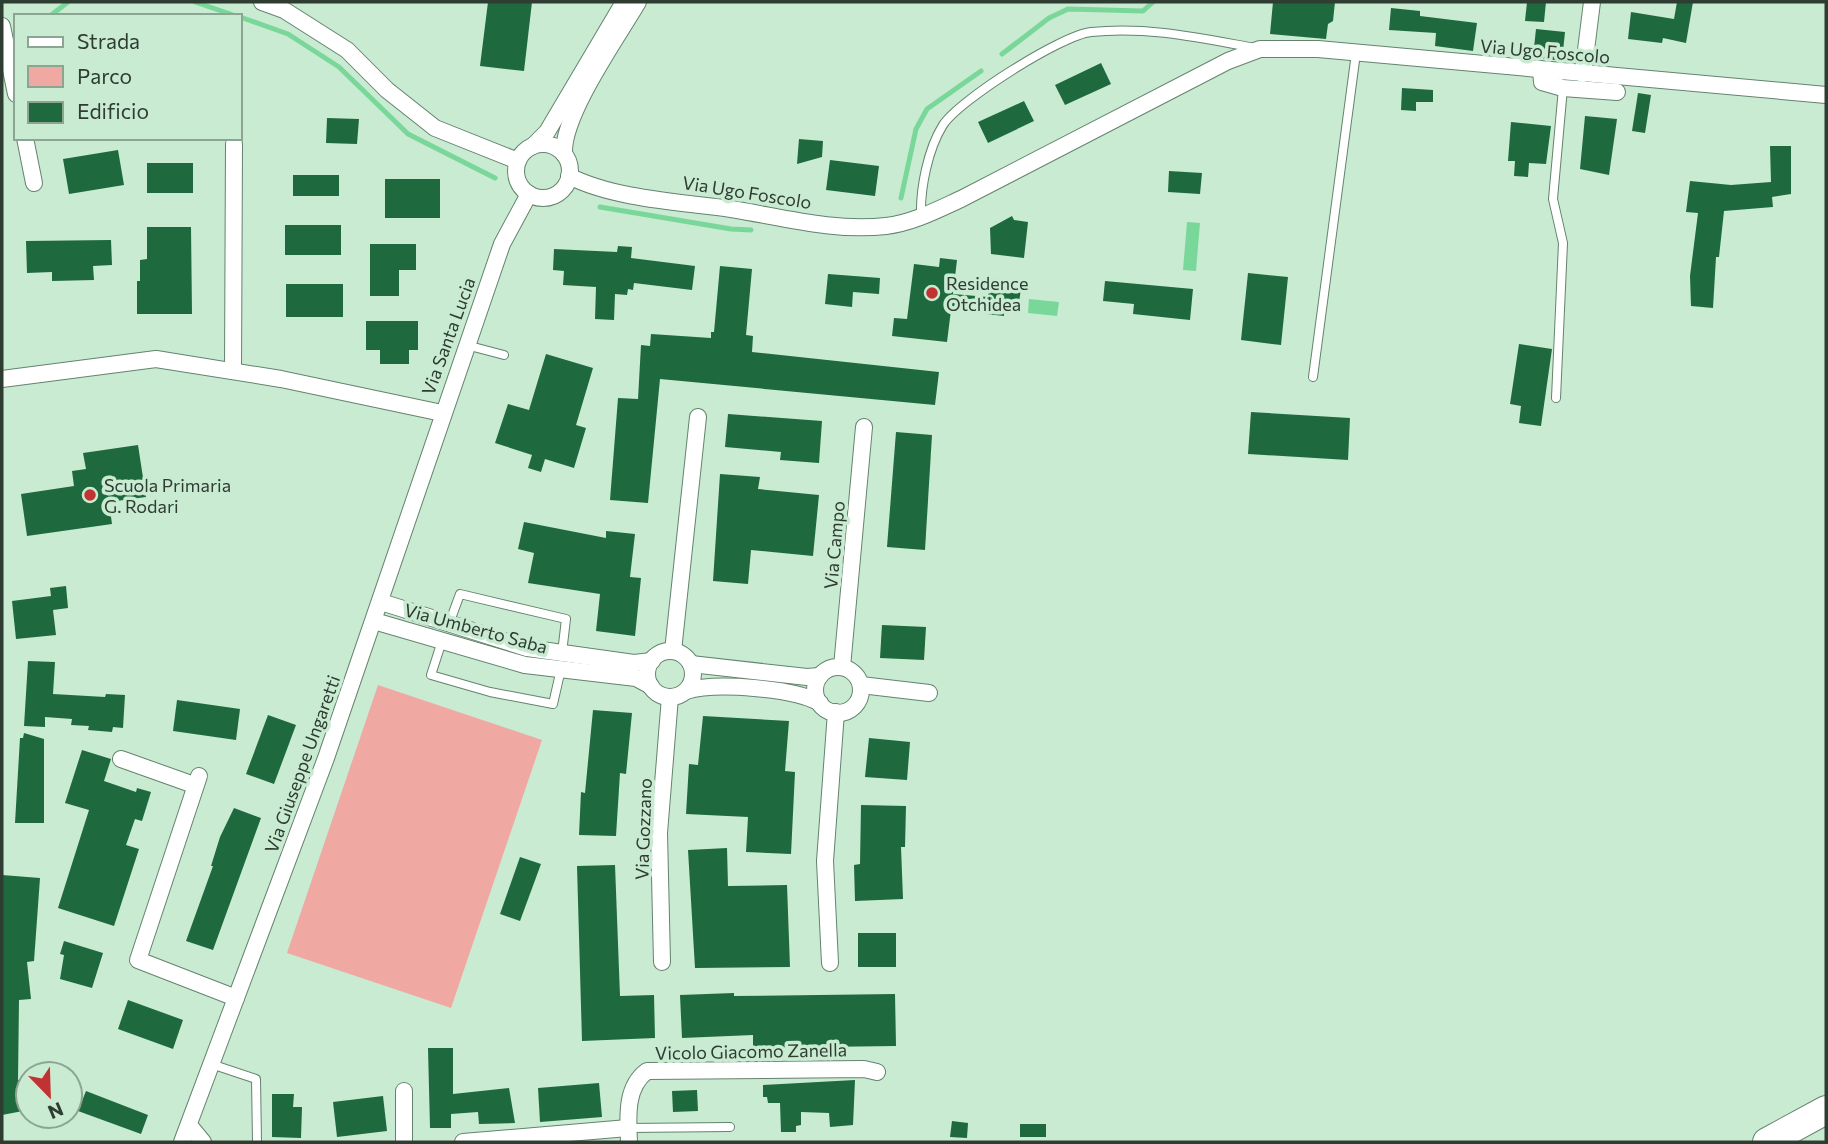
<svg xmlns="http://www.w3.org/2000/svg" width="1828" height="1144" font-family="Commissioner,sans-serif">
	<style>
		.green { fill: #efa9a2 }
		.water { fill: #7ad79a }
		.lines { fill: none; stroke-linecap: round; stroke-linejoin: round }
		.stream { stroke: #7ad79a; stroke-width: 5 }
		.building { fill: #1f693e }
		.lane-casing { stroke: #64836d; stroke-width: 10 }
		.street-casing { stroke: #64836d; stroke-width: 18 }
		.highway-casing { stroke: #64836d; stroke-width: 30 }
		.lane { stroke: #fff; stroke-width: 8 }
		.street { stroke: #fff; stroke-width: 16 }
		.highway { stroke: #fff; stroke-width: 28 }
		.poi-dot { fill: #c13233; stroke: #c9ebd2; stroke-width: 2.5 }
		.labels { text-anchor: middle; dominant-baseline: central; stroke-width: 7; stroke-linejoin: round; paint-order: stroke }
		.street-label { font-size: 18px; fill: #2e3c32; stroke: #c9ebd2 }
		.poi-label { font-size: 18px; fill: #2e3c32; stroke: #c9ebd2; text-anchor: start }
	</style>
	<rect width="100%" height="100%" fill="#c9ebd2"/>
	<path class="green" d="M 378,685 L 542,740 L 451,1008 L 287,953 Z"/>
	<g class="water">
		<path d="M 1187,222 L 1200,223 L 1196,271 L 1183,270 Z"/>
		<path d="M 1029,299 L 1059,302 L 1057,316 L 1028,313 Z"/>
	</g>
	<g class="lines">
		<g class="stream">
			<path d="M 195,2 L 236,16"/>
			<path d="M 50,16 L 68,2"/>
			<path d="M 240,17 L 288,34 L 339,67 L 408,134 L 495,178"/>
			<path d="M 1002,54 L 1049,18 L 1068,9 L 1143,11 L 1153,2"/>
			<path d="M 901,198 L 916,129 L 927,109 L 981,71"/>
			<path d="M 600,207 L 731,229 L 751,230"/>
		</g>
	</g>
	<g class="building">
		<path d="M 488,2 L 532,2 L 524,71 L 480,66 Z"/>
		<path d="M 1273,2 L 1335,2 L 1333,21 L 1328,24 L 1326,39 L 1270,34 Z"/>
		<path d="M 1527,2 L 1546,2 L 1544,22 L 1525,21 Z"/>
		<path d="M 1677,2 L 1693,2 L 1686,43 L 1663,38 L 1662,43 L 1628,39 L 1631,12 L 1674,19 Z"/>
		<path d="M 1391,8 L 1420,11 L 1420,16 L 1477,23 L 1473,51 L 1435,46 L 1436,33 L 1389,30 Z"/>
		<path d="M 1536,29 L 1565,32 L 1562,61 L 1533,57 Z"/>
		<path d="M 1101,63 L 1111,84 L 1065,105 L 1055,85 Z"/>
		<path d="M 1402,88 L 1433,90 L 1433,102 L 1416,102 L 1416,111 L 1401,110 Z"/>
		<path d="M 1638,93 L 1651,95 L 1645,133 L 1632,131 Z"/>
		<path d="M 1024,101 L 1034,121 L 988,143 L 978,122 Z"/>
		<path d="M 1585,116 L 1617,119 L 1609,175 L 1580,169 Z"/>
		<path d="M 327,118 L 359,119 L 357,144 L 326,143 Z"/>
		<path d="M 1511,122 L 1551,126 L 1546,164 L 1529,163 L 1528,177 L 1514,176 L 1515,161 L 1508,161 Z"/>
		<path d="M 799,139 L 823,141 L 822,157 L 797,164 Z"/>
		<path d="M 1770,146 L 1791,146 L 1791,194 L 1772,197 L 1773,207 L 1724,211 L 1719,257 L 1716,257 L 1713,308 L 1691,306 L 1690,276 L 1698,213 L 1686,212 L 1690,181 L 1731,185 L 1771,182 Z"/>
		<path d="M 118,150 L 124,185 L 69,194 L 63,159 Z"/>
		<path d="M 830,160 L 879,166 L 875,196 L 826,190 Z"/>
		<rect x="147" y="163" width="46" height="30"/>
		<path d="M 1169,171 L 1202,173 L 1200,194 L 1168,192 Z"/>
		<rect x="293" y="175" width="46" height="21"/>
		<rect x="385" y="179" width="55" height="39"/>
		<path d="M 1012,216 L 1014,220 L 1028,222 L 1024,258 L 991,254 L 990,228 Z"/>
		<rect x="285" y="225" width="56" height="30"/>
		<path d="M 147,227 L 191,227 L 192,314 L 137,314 L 137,281 L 140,281 L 140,260 L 147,259 Z"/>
		<path d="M 111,240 L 112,265 L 93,266 L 94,280 L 52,281 L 52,272 L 27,273 L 26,241 Z"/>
		<path d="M 370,244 L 416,244 L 416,270 L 399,270 L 399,296 L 370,296 Z"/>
		<path d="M 618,246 L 632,247 L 631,258 L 695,266 L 692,290 L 634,283 L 633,290 L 628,289 L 627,295 L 615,294 L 614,320 L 595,319 L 596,287 L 563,285 L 564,271 L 553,270 L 554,249 L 617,252 Z"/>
		<path d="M 940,258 L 957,260 L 953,294 L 988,297 L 990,278 L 1022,280 L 1018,311 L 1004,310 L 1004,316 L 951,310 L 947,342 L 892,336 L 894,318 L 907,319 L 914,264 L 939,267 Z"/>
		<path d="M 720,266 L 752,269 L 746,335 L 753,336 L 752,352 L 939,372 L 935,405 L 660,379 L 648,503 L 610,500 L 618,398 L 638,399 L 641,345 L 650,346 L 651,334 L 711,338 L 711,332 L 714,332 Z"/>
		<path d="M 1248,273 L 1288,277 L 1281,345 L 1241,340 Z"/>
		<path d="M 828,274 L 880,278 L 879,294 L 853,292 L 852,307 L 825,304 Z"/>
		<path d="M 1105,281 L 1193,289 L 1190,320 L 1133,314 L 1134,304 L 1103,301 Z"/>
		<rect x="286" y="284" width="57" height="33"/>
		<path d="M 366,321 L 418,321 L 418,350 L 409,350 L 409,364 L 380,364 L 380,350 L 366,350 Z"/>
		<path d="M 1519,344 L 1552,349 L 1541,426 L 1519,423 L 1521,406 L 1510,404 Z"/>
		<path d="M 546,354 L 593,368 L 576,425 L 586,428 L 574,468 L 545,459 L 541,472 L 528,468 L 532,455 L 495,443 L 508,404 L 529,410 Z"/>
		<path d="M 1251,412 L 1350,418 L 1348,460 L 1248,454 Z"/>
		<path d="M 728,414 L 822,421 L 819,463 L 780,460 L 781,452 L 725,447 Z"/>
		<path d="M 896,432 L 932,435 L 925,550 L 887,547 Z"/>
		<path d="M 138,445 L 146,497 L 109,502 L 112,524 L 27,536 L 21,494 L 74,486 L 72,471 L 86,469 L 83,453 Z"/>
		<path d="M 720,474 L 760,477 L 758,489 L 819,495 L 813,556 L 751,550 L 748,584 L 713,581 Z"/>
		<path d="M 524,522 L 606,538 L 606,531 L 635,534 L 630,577 L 641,578 L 635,636 L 596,631 L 600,594 L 528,583 L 534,553 L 518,549 Z"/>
		<path d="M 66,586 L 68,608 L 53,610 L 56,635 L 16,639 L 12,601 L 51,596 L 50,588 Z"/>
		<path d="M 882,625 L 926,627 L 924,660 L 880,658 Z"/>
		<path d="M 28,661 L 55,662 L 53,694 L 105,697 L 106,694 L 125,695 L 123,728 L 113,727 L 112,732 L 88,730 L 89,726 L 71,725 L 72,719 L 45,717 L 45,727 L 24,726 Z"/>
		<path d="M 177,700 L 240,709 L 236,740 L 173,731 Z"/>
		<path d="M 593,710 L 632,713 L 626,774 L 620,773 L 616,836 L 579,835 L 581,792 L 585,793 Z"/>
		<path d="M 268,715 L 296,725 L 274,784 L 246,774 Z"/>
		<path d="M 703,716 L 789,721 L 785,771 L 795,772 L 791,854 L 746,852 L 748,817 L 686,814 L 689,764 L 698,765 Z"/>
		<path d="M 24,733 L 44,739 L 44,823 L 15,823 L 20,738 L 23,738 Z"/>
		<path d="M 869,738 L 910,742 L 907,780 L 865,777 Z"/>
		<path d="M 82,750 L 111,759 L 104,781 L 136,792 L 137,788 L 151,792 L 142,821 L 135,819 L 126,845 L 139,849 L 114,926 L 58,908 L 89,810 L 65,803 Z"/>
		<path d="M 861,805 L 906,806 L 905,847 L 901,847 L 903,899 L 855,901 L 854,865 L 860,864 Z"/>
		<path d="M 234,808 L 261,818 L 213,950 L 186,941 L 213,866 L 211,866 L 220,837 Z"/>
		<path d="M 727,848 L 728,886 L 787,885 L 790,967 L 695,968 L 688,850 Z"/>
		<path d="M 520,857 L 541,864 L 520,921 L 500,914 Z"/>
		<path d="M 615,865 L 620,996 L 654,995 L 655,1038 L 582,1041 L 577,866 Z"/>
		<path d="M 2,875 L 40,878 L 34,961 L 27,962 L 31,999 L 19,1000 L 18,1080 L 28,1079 L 28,1110 L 2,1115 Z"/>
		<rect x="858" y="933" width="38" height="34"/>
		<path d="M 64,941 L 103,953 L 92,988 L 60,979 L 64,955 L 60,954 Z"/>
		<path d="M 734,993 L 734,996 L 895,994 L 896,1046 L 753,1048 L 753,1035 L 682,1038 L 680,995 Z"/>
		<path d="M 128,1000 L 183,1020 L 173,1049 L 118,1029 Z"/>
		<path d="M 428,1048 L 453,1048 L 453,1094 L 509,1088 L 515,1123 L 479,1124 L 478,1112 L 451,1114 L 451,1128 L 430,1128 Z"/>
		<path d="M 855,1080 L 853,1125 L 830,1127 L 829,1113 L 801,1112 L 801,1125 L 796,1126 L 796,1132 L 781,1132 L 780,1103 L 768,1103 L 767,1097 L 763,1097 L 763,1085 Z"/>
		<path d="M 599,1083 L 602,1117 L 540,1122 L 538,1088 Z"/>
		<path d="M 697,1090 L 698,1111 L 673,1112 L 672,1091 Z"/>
		<path d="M 86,1091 L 148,1115 L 141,1134 L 78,1111 Z"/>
		<path d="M 272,1094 L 294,1094 L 293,1107 L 302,1107 L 301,1138 L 272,1137 Z"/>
		<path d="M 383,1096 L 387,1131 L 337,1137 L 333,1102 Z"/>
		<path d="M 952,1121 L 968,1123 L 967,1138 L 950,1137 Z"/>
		<rect x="1020" y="1124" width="26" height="13"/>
	</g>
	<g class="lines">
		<defs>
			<g id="lane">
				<path d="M 921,217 C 920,188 928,149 943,125 C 959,100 1062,35 1091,32 C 1147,26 1200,38 1255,48"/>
				<path d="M 466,345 L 504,355"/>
				<path d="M 1313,377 L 1356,53"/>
				<path d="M 1556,398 L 1563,243 L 1553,199 L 1563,88"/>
				<path d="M 449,624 L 460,594 L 566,619 L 562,653"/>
				<path d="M 442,641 L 431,675 L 490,692 L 553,704 L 561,669"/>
				<path d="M 211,1064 L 256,1079 L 257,1142"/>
				<path d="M 628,1128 L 730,1127"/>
			</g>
			<g id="street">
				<path d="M 262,2 L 284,10 L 347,50 L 387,90 L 435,128 L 518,161"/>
				<path d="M 2,26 L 16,94"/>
				<path d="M 1541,70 L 1542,82 L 1563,88 L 1617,92"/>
				<path d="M 1583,74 L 1592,2"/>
				<path d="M 25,138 L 34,183"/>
				<circle cx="543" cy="171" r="27"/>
				<path d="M 533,146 L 547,132 L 624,2"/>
				<path d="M 564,154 C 562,115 617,38 638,2"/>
				<path d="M 569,176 C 614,199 681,202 731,209 C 781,217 835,232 886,226 C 912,223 937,210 961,199 L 1228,61 L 1260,49 L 1318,49 L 1826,95"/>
				<path d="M 233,371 L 234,144"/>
				<path d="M 2,379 L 156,359 L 281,379 L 442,413"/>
				<path d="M 381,602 L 527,648 L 634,663 L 652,661"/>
				<path d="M 374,621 L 525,665 L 636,678 L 651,686"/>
				<path d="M 673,651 L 698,417"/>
				<circle cx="670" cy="674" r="23"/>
				<path d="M 691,664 L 807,677 L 820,676"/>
				<path d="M 842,667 L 864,427"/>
				<circle cx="838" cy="690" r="23"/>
				<path d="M 861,685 L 929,693"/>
				<path d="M 686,691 C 715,682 794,688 820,703"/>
				<path d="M 121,759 L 194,785"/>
				<path d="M 199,776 L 138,960 L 236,998"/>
				<path d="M 662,962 L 659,833 L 670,697"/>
				<path d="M 830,963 L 825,861 L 836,712"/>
				<path d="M 404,1091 L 404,1142"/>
				<path d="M 189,1125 L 203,1142"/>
				<path d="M 182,1142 L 326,758 L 502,244 L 529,194"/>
				<path d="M 463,1142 L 628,1128"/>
				<path d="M 629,1142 C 628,1118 625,1087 647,1071 L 864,1069 L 877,1072"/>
			</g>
			<path id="highway" d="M 1767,1142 L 1826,1110"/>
		</defs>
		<use href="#lane" class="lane-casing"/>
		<use href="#street" class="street-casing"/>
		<use href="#highway" class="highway-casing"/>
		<use href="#lane" class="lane"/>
		<use href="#street" class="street"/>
		<use href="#highway" class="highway"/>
	</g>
	<g class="poi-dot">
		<circle cx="932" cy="293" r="7"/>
		<circle cx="90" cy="495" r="7"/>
	</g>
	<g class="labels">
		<g class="street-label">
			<text transform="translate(1545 51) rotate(5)">Via Ugo Foscolo</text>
			<text transform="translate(747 192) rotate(9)">Via Ugo Foscolo</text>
			<text transform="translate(448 336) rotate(-70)">Via Santa Lucia</text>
			<text transform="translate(834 545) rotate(-85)">Via Campo</text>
			<text transform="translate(476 628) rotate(15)">Via Umberto Saba</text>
			<text transform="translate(302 764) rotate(-70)">Via Giuseppe Ungaretti</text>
			<text transform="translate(643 829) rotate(-88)">Via Gozzano</text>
			<text transform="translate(751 1051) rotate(-1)">Vicolo Giacomo Zanella</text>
		</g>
		<g class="poi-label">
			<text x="946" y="283">Residence<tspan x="946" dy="21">Otchidea</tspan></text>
			<text x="104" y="485">Scuola Primaria<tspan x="104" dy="21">G. Rodari</tspan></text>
		</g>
	</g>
	<rect width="1828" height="1144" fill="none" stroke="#2e3c32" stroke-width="7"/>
	<rect x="14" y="14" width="228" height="126" fill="#c9ebd2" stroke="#8ba592" stroke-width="2"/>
	<rect x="28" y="37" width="35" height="10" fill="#ffffff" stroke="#8ba592" stroke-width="2"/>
	<text x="77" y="49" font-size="21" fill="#2e3c32">Strada</text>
	<rect x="28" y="66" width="35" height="21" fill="#efa9a2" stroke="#8ba592" stroke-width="2"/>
	<text x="77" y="84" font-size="21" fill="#2e3c32">Parco</text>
	<rect x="28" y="102" width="35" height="21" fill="#1f693e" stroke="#8ba592" stroke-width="2"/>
	<text x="77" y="119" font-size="21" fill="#2e3c32">Edificio</text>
	<g transform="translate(49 1095) rotate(157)"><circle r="33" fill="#c9ebd2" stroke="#8ba592" stroke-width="2"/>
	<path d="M0-5L12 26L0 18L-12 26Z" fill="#c13233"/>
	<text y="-10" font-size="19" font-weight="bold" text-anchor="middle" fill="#2e3c32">N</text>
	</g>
</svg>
